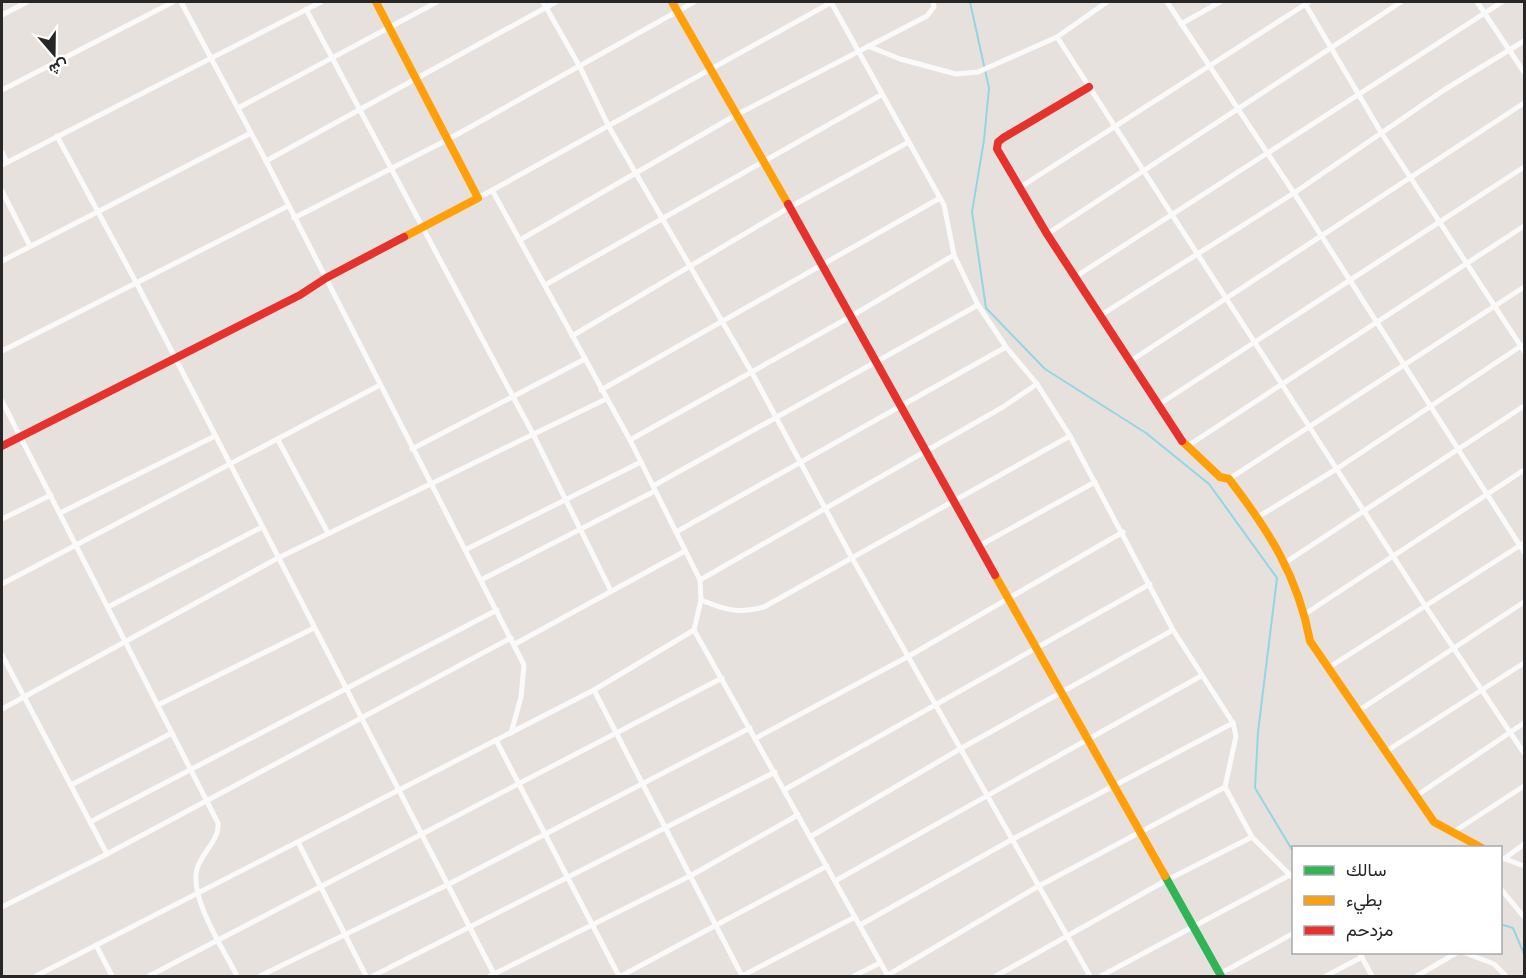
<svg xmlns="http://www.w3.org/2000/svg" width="1526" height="978" font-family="Montserrat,Vazirmatn,sans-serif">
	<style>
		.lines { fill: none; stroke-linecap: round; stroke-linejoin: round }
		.stream { stroke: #92d6e6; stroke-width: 2 }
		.street { stroke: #fbfafa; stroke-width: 5 }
		.fast { stroke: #30b455; stroke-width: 8 }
		.slow { stroke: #ff9f0a; stroke-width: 8 }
		.jam { stroke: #e5322d; stroke-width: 8 }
	</style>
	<rect width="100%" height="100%" fill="#e6e1dd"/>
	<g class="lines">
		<g class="stream">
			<path d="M 970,2 L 989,88 L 984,140 L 972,212 L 986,308 L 1045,369 L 1146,433 L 1209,484 L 1277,578 L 1258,732 L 1255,788 L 1294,853"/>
			<path d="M 1500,924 L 1513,928 L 1524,954"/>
		</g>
		<g class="street">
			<path d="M 181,2 L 266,161 L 524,665 L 521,697 L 511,733"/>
			<path d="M 543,2 L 580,67 L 609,127 L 751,371 L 852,558 L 1090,976"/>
			<path d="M 831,2 L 944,205 L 954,255 L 978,305 L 1006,347 L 1037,384 L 1070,436 L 1173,630 L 1233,723 L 1236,736 L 1225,787 L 1252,837 L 1294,879"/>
			<path d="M 1167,2 L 1294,193 L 1524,552"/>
			<path d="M 1304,2 L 1382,134 L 1524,351"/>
			<path d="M 1477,2 L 1524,72"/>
			<path d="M 306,9 L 533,434 L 611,591"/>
			<path d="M 2,15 L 27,2"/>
			<path d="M 1181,24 L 1220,2"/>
			<path d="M 1057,37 L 1426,607 L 1524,753"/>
			<path d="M 868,46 L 900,59 L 956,74 L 978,72 L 1057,37 L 1107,2"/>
			<path d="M 2,90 L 173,2"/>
			<path d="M 238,108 L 437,2"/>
			<path d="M 57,136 L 137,284 L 495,976"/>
			<path d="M 2,152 L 7,162"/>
			<path d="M 266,161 L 556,2"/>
			<path d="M 2,165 L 321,2"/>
			<path d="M 1019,188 L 1309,2"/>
			<path d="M 492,190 L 630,440 L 700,580 L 701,600 C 725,610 739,614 764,607 L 1070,436"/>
			<path d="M 2,191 L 30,246"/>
			<path d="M 478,198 L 832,2"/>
			<path d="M 294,218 L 447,140 L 694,2"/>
			<path d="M 1047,234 L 1401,2"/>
			<path d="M 520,240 L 736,115 L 927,16 L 934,7 L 933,2"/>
			<path d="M 2,261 L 251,133"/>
			<path d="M 1075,277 L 1502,2"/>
			<path d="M 545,285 L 881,95"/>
			<path d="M 1101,315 L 1294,193 L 1444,90 L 1524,41"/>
			<path d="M 572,336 L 790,207 L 907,143"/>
			<path d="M 2,351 L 288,206"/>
			<path d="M 1129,362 L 1524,103"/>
			<path d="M 601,390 L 940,198"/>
			<path d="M 2,401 L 218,823 C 220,840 201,853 197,869 C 189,898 224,950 237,976"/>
			<path d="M 1158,405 L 1524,167"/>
			<path d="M 278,440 L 328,533"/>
			<path d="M 630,440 L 850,317 L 954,255"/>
			<path d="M 1186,447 L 1524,226"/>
			<path d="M 412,449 L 585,359"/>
			<path d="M 1229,479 L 1524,287"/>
			<path d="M 653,486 L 978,305"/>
			<path d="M 60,513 L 215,436"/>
			<path d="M 1258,517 L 1338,468 L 1524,344"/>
			<path d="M 2,519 L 51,495"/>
			<path d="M 676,532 L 1006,347"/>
			<path d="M 979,546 L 1095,482"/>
			<path d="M 465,550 L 641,462"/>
			<path d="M 1286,562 L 1524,406"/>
			<path d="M 481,580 L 655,491"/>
			<path d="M 700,580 L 1003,407 L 1037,384"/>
			<path d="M 2,584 L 380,385"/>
			<path d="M 108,607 L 262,527"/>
			<path d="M 1305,614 L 1524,470"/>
			<path d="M 694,630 L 888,976"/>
			<path d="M 515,644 L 685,551"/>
			<path d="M 2,655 L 107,854"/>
			<path d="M 1328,668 L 1524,543"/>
			<path d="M 594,690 L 742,976"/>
			<path d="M 158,705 L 314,628"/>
			<path d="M 2,709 L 278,558 L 606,399"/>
			<path d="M 1358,711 L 1524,602"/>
			<path d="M 756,738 L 909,656 L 1123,532"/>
			<path d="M 496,740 L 619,976"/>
			<path d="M 1385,752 L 1524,663"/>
			<path d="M 71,785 L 172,733"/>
			<path d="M 784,790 L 1150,584"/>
			<path d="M 1416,796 L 1524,723"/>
			<path d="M 90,822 L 497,610"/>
			<path d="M 1452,833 L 1524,786"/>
			<path d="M 810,837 L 960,749 L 1173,630"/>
			<path d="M 298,842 L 366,976"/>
			<path d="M 1500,857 L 1524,866"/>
			<path d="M 1504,859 L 1524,844"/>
			<path d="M 835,881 L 1201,676"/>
			<path d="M 1500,888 L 1524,917"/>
			<path d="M 2,907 L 107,854 L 511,638"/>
			<path d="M 860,925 L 1011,840 L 1233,723"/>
			<path d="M 96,945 L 112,976"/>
			<path d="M 1359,952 L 1372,976"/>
			<path d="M 1463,952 L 1494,964 L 1506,976"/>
			<path d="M 888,975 L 1037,887 L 1225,787"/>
			<path d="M 36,976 L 594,690 L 694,630 L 701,600"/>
			<path d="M 149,976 L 722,678"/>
			<path d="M 260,976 L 447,885 L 750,728"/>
			<path d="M 373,976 L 775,772"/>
			<path d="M 490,976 L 690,876 L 798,815"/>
			<path d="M 621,976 L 827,866"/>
			<path d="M 742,976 L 855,917"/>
			<path d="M 854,976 L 880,963"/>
			<path d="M 996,976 L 1165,881 L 1252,837"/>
			<path d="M 1101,976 L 1290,875"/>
			<path d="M 1216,976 L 1294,933"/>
			<path d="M 1326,976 L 1362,957"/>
			<path d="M 1417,976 L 1458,952"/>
		</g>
		<path class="fast" d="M 1165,876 L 1221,976"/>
		<g class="slow">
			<path d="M 376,2 L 478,198 L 404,237"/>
			<path d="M 672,2 L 788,204"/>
			<path d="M 1182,441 L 1220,477 L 1229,479 C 1269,531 1298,576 1310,641 L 1434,822 L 1482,848"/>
			<path d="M 995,575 L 1165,876"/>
		</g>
		<g class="jam">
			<path d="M 1089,87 L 1003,138 L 998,142 L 997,149 L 1047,234 L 1182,441"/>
			<path d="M 788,204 L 995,575"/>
			<path d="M 2,446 L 300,295 L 326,278 L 404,237"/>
		</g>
	</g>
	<rect width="1526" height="978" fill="none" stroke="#272727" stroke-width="6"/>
	<rect x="1292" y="846" width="210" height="108" fill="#ffffff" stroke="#a9a9a9" stroke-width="1.5"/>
	<rect x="1304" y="866" width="30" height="9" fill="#30b455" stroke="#a9a9a9" stroke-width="1.5"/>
	<text x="1346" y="876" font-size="18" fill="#272727">سالك</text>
	<rect x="1304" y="896" width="30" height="9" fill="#ff9f0a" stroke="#a9a9a9" stroke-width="1.5"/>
	<text x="1346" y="906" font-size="18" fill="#272727">بطيء</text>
	<rect x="1304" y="926" width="30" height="9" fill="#e5322d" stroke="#a9a9a9" stroke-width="1.5"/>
	<text x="1346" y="936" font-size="18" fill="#272727">مزدحم</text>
	<g transform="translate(54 54) rotate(160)" stroke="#ffffff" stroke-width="4.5" paint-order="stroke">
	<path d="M0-4.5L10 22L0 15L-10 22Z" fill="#272727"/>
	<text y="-9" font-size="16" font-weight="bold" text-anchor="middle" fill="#272727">ش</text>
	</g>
</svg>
